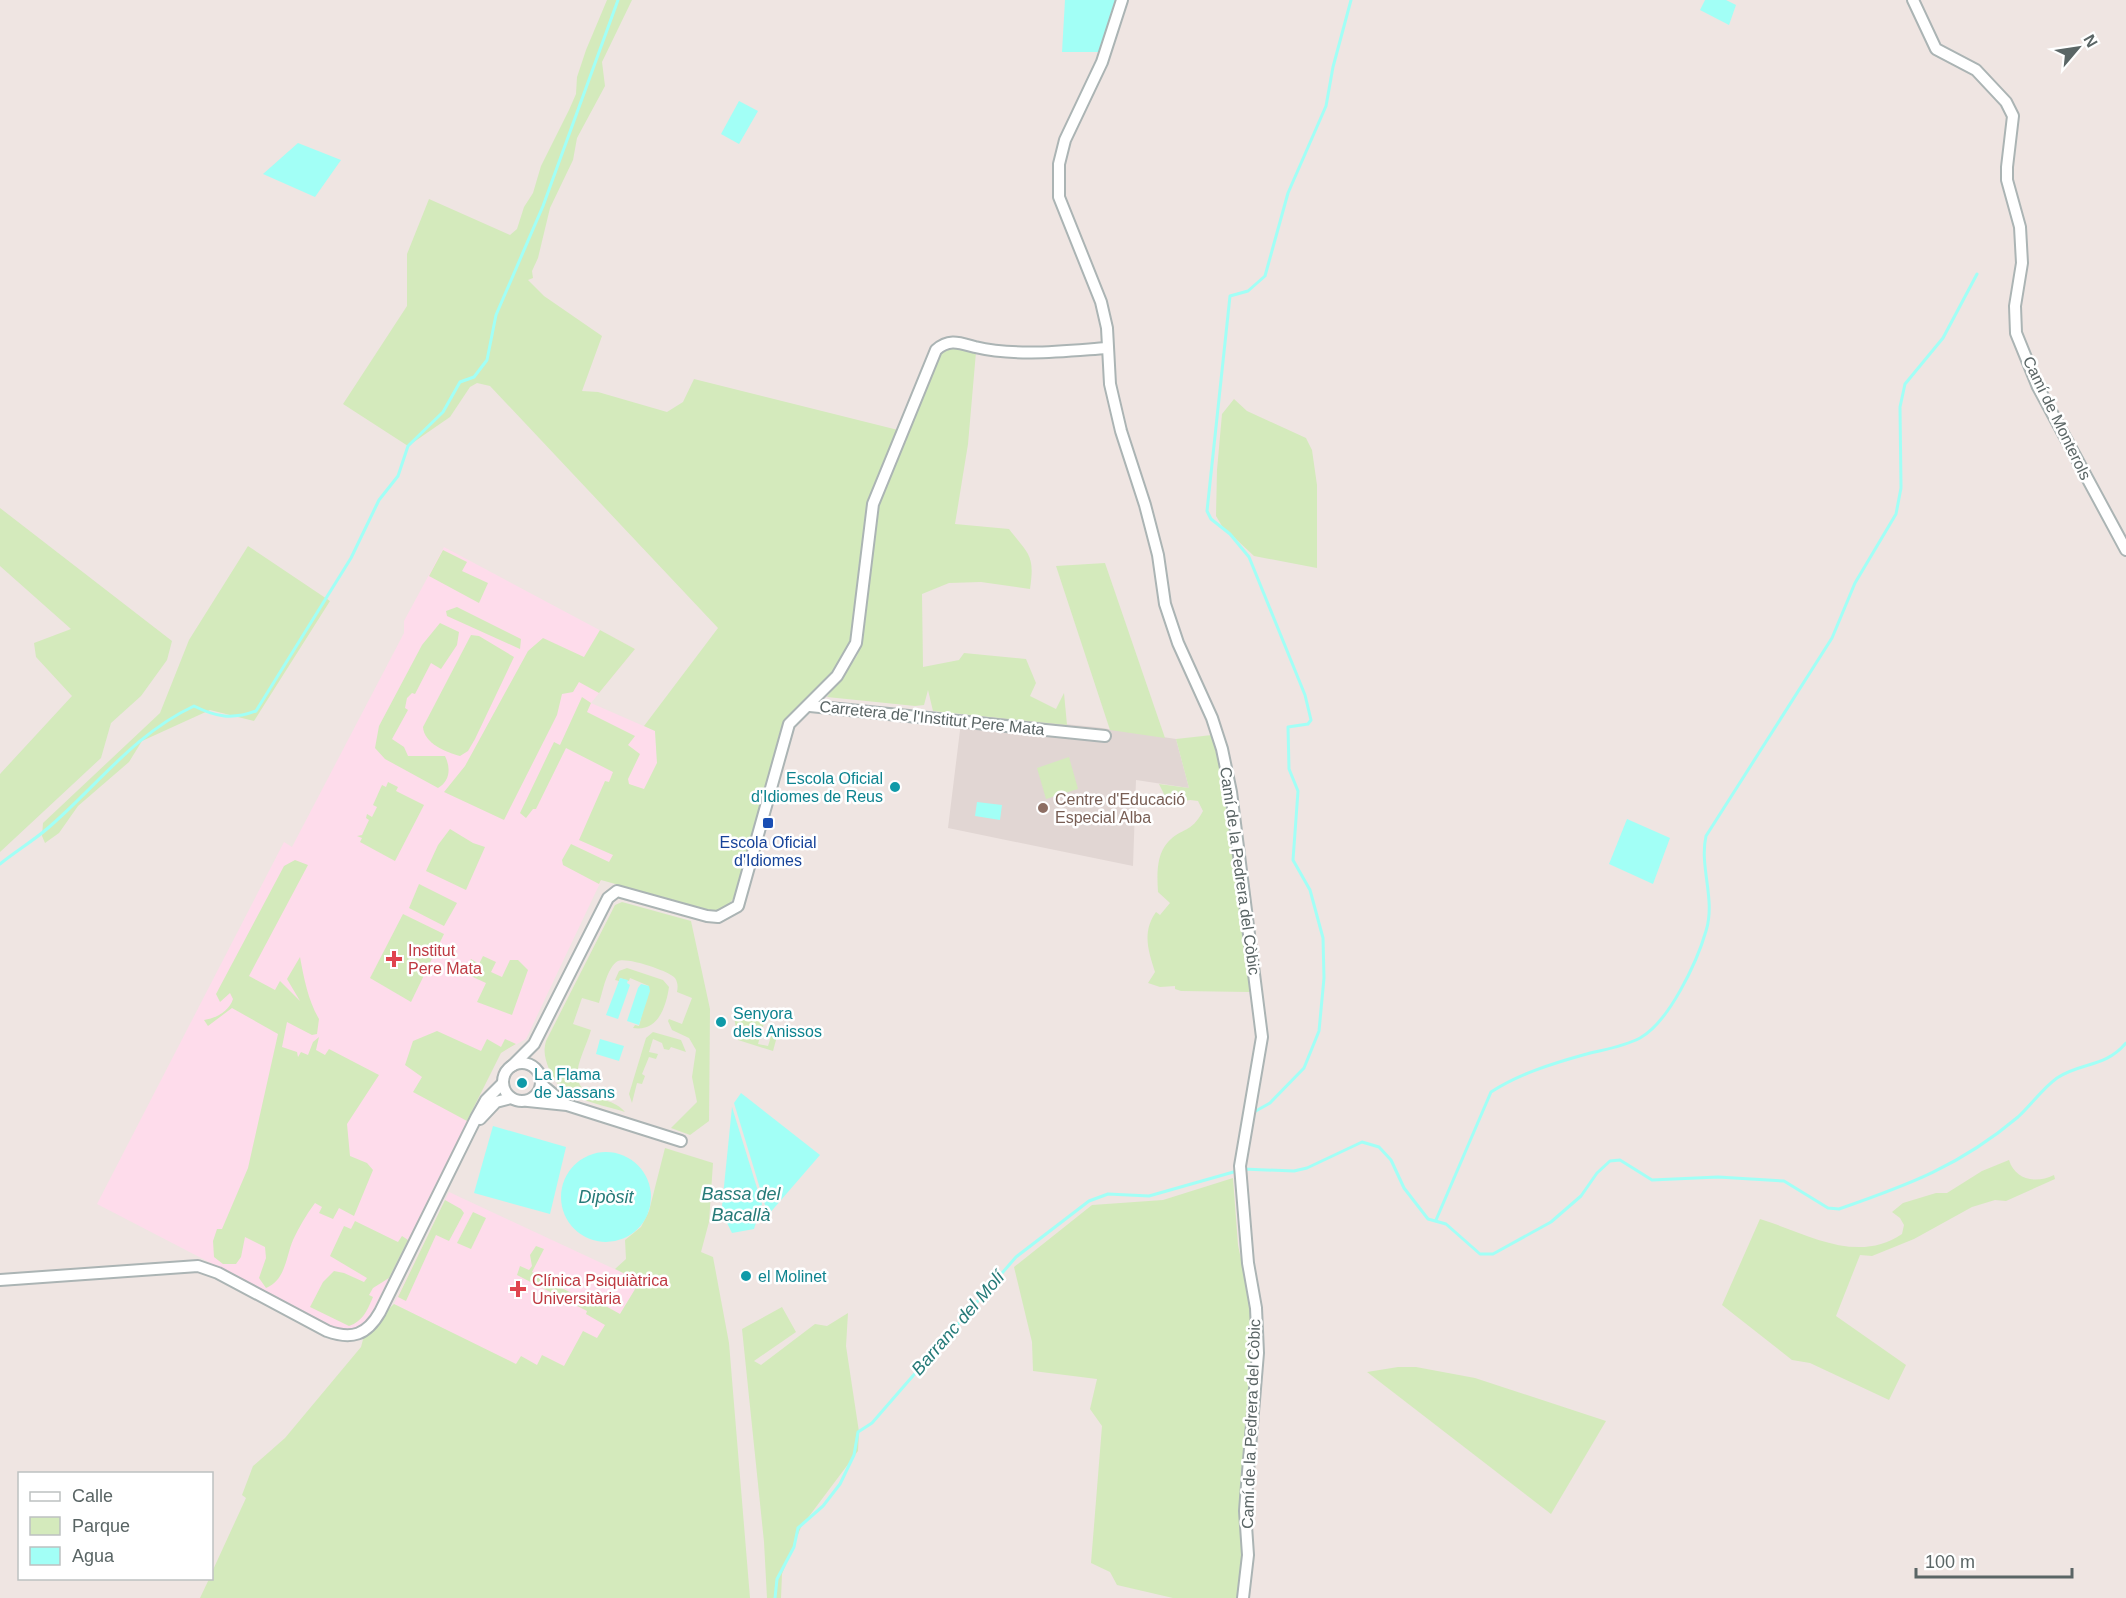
<svg xmlns="http://www.w3.org/2000/svg" width="2126" height="1598" font-family="Arial,sans-serif">
	<style>
		.education { fill: #e1d6d3 }
		.medical { fill: #fedceb }
		.green { fill: #d4eabc }
		.water { fill: #a2fff6 }
		.lines { fill: none; stroke-linecap: round; stroke-linejoin: round }
		.stream { stroke: #a2fff6; stroke-width: 3 }
		.minor-casing { stroke: #abb4b4; stroke-width: 14 }
		.minor { stroke: #fff; stroke-width: 10 }
		.culture-dot { fill: #0f9aa8; stroke: #fff; stroke-width: 2 }
		.education-dot { fill: #8d6e63; stroke: #fff; stroke-width: 2 }
		.transit-dot { fill: #1a4fb4; stroke: #fff; stroke-width: 2 }
		.health-dot { fill: #e0444e; stroke: #fff; stroke-width: 2 }
		.labels { text-anchor: middle; dominant-baseline: central; stroke-width: 5; stroke-linejoin: round; paint-order: stroke }
		.street-label { font-size: 16px; fill: #5a6565; stroke: #fff }
		.culture-label { font-size: 16px; fill: #0d838f; stroke: #fff; text-anchor: start }
		.education-label { font-size: 16px; fill: #785e54; stroke: #fff; text-anchor: start }
		.transit-label { font-size: 16px; fill: #164399; stroke: #fff }
		.health-label { font-size: 16px; fill: #be3a42; stroke: #fff; text-anchor: start }
		.water-label { font-size: 18px; font-style: italic; fill: #267a78; stroke: #fff }
	</style>
	<rect width="100%" height="100%" fill="#efe5e2"/>
	<path class="education" d="M 962,714 L 1095,727 L 1176,739 L 1189,788 L 1136,780 L 1133,866 L 948,828 Z"/>
	<g class="medical">
		<path d="M 444,547 L 635,649 L 591,703 L 655,731 L 657,763 L 526,1039 L 501,1053 L 365,1326 L 344,1332 L 97,1204 L 284,842 L 292,847 L 404,633 L 404,621 Z"/>
		<path d="M 449,1192 L 640,1281 L 605,1339 L 586,1399 L 394,1304 Z"/>
	</g>
	<g class="green">
		<path d="M 607,0 L 632,0 L 602,62 L 605,86 L 577,138 L 573,160 L 550,208 L 538,258 L 532,271 L 533,278 L 528,280 L 544,296 L 602,336 L 582,391 L 598,392 L 667,412 L 683,402 L 694,379 L 898,430 C 886,460 870,489 866,521 C 859,565 863,616 844,657 C 830,686 799,702 781,728 L 737,891 C 732,903 726,909 713,911 L 601,880 L 599,884 L 563,865 L 562,860 L 571,844 L 609,862 L 613,855 L 579,840 L 605,781 L 609,782 L 613,772 L 566,748 L 536,809 L 533,809 L 526,818 L 520,813 L 554,742 L 560,745 L 582,697 L 591,703 L 587,712 L 635,736 L 628,745 L 640,754 L 628,779 L 629,784 L 644,789 L 657,763 L 655,731 L 644,726 L 718,628 L 490,386 L 477,383 L 470,387 L 450,417 L 408,446 L 343,404 L 407,306 L 407,254 L 429,199 L 510,235 L 517,229 L 524,207 L 533,193 L 541,166 L 569,110 L 576,94 L 577,77 L 586,50 Z"/>
		<path d="M 951,345 L 976,352 L 968,444 L 955,524 L 1009,529 C 1029,555 1035,555 1030,589 L 981,582 L 949,583 L 922,594 L 923,667 L 959,660 L 964,653 L 1026,659 L 1036,683 L 1030,696 L 1056,709 L 1064,693 L 1067,725 L 933,711 L 928,690 L 924,705 L 915,706 L 827,697 L 857,656 L 862,642 L 877,502 L 938,356 Z"/>
		<path d="M 1234,399 L 1247,411 L 1306,438 L 1312,450 L 1317,485 L 1317,568 L 1254,556 L 1222,526 L 1216,516 L 1217,470 L 1222,414 Z"/>
		<path d="M 0,508 L 172,641 L 167,660 L 141,696 L 111,723 L 101,758 L 0,852 L 0,774 L 72,696 L 36,657 L 34,643 L 71,629 L 0,566 Z"/>
		<path d="M 248,546 L 330,601 L 254,721 L 210,710 L 142,741 L 129,762 L 78,806 L 59,833 L 45,843 L 42,836 L 43,823 L 160,713 L 189,640 Z"/>
		<path d="M 443,550 L 467,562 L 462,571 L 488,583 L 479,603 L 429,576 Z"/>
		<path d="M 1105,563 L 1165,738 L 1110,730 L 1056,566 Z"/>
		<path d="M 457,607 L 521,639 L 520,649 L 447,616 L 446,611 Z"/>
		<path d="M 440,623 L 459,632 L 457,645 L 441,669 L 431,663 L 415,694 L 412,693 L 407,698 L 405,708 L 408,710 L 392,739 L 404,747 L 408,756 L 445,756 C 451,768 450,781 438,788 L 385,759 L 375,748 L 379,726 L 422,645 Z"/>
		<path d="M 600,630 L 635,649 L 599,693 L 579,682 L 573,692 L 562,694 L 557,715 L 504,820 L 444,792 L 465,766 L 528,651 L 543,638 L 584,657 Z"/>
		<path d="M 471,635 L 479,636 L 514,657 L 475,739 L 468,751 L 460,756 C 445,752 424,743 423,727 Z"/>
		<path d="M 1212,735 L 1226,796 L 1250,992 L 1181,991 L 1175,989 L 1175,986 L 1160,987 L 1148,983 L 1155,972 C 1148,950 1142,932 1156,912 L 1160,915 L 1170,903 L 1158,892 C 1157,876 1156,855 1168,842 C 1182,827 1191,834 1203,811 L 1198,801 L 1190,800 L 1169,804 L 1159,784 L 1189,788 L 1176,739 Z"/>
		<path d="M 1069,757 L 1078,789 L 1046,799 L 1037,768 Z"/>
		<path d="M 388,782 L 398,787 L 396,791 L 424,805 L 395,861 L 360,842 L 362,838 L 357,836 L 362,835 L 369,820 L 366,818 L 367,814 L 372,817 L 377,807 L 373,805 L 382,785 L 386,787 Z"/>
		<path d="M 450,829 L 473,843 L 485,847 L 466,890 L 426,871 L 438,845 Z"/>
		<path d="M 295,860 L 308,865 L 249,976 L 275,990 L 280,981 L 300,1001 L 287,979 L 300,957 C 304,979 308,1000 319,1019 L 317,1034 L 312,1035 L 287,1022 L 282,1047 L 297,1052 L 298,1057 L 301,1052 L 308,1055 L 313,1042 L 319,1037 L 316,1050 L 325,1055 L 329,1049 L 379,1075 L 347,1124 L 350,1156 L 367,1163 L 373,1170 L 354,1216 L 339,1208 L 333,1219 L 319,1213 L 322,1207 L 315,1203 C 306,1215 299,1227 293,1240 C 286,1256 286,1280 266,1288 L 259,1278 L 266,1258 L 265,1247 L 245,1237 L 241,1257 L 236,1264 L 223,1264 L 214,1257 L 213,1241 L 217,1229 L 222,1229 L 248,1168 L 278,1034 L 232,1008 L 208,1026 L 204,1020 C 217,1018 229,1011 233,999 L 230,993 L 220,1002 L 216,994 L 284,866 Z"/>
		<path d="M 419,884 L 457,903 L 444,926 L 409,908 Z"/>
		<path d="M 622,902 L 691,921 L 710,1009 L 709,1121 L 690,1135 L 671,1128 L 697,1102 L 692,1077 L 696,1050 L 689,1038 L 672,1030 L 668,1021 L 669,1019 L 682,1024 L 692,998 L 677,992 C 678,987 678,983 675,978 C 669,971 627,957 618,961 C 607,967 603,991 599,1003 L 582,998 L 573,1024 L 591,1030 C 582,1060 561,1086 601,1099 C 611,1102 618,1104 625,1112 C 597,1103 559,1099 549,1069 C 545,1058 543,1052 546,1041 L 615,905 Z"/>
		<path d="M 403,914 L 444,934 L 411,1002 L 370,978 Z"/>
		<path d="M 483,956 L 496,962 L 491,972 L 502,977 L 510,960 L 518,960 L 528,970 L 512,1015 L 477,1002 L 486,983 L 464,973 L 471,959 L 479,964 Z"/>
		<path d="M 627,968 L 663,980 L 669,987 C 666,1007 658,1032 633,1028 L 635,1025 L 639,1026 L 649,986 L 630,978 L 629,981 L 620,978 L 619,981 L 615,980 L 619,971 Z"/>
		<path d="M 733,1011 L 764,1023 L 758,1044 L 768,1046 L 774,1027 L 779,1029 L 773,1051 L 738,1040 Z"/>
		<path d="M 437,1031 L 481,1051 L 487,1039 L 501,1047 L 505,1039 L 516,1044 L 501,1053 L 467,1121 L 413,1092 L 422,1077 L 405,1065 L 413,1041 Z"/>
		<path d="M 653,1032 L 681,1040 L 686,1052 L 671,1047 L 669,1050 L 664,1049 L 662,1043 L 653,1039 L 649,1052 L 658,1054 L 656,1059 L 649,1057 L 642,1074 L 645,1076 L 642,1084 L 637,1083 L 632,1103 L 629,1094 L 646,1038 Z"/>
		<path d="M 665,1148 L 713,1163 L 709,1222 L 701,1252 L 713,1257 L 729,1343 L 750,1598 L 200,1598 L 209,1579 L 212,1578 L 212,1572 L 246,1498 L 242,1495 L 253,1466 L 285,1438 L 361,1347 L 365,1332 L 394,1304 L 516,1364 L 521,1356 L 537,1365 L 542,1355 L 564,1366 L 583,1331 L 597,1338 L 605,1325 L 586,1314 L 587,1311 L 517,1275 L 520,1266 L 529,1270 L 532,1266 L 530,1255 L 536,1246 L 544,1249 L 532,1272 L 590,1303 L 593,1299 L 620,1314 L 640,1281 L 615,1269 L 626,1259 L 625,1240 L 641,1227 L 649,1211 Z"/>
		<path d="M 2009,1160 C 2015,1180 2036,1184 2054,1175 L 2055,1179 L 2006,1201 L 1995,1200 L 1972,1207 L 1914,1239 L 1872,1256 L 1860,1255 L 1836,1316 L 1906,1365 L 1889,1400 L 1810,1363 L 1792,1360 L 1722,1305 L 1760,1219 C 1806,1233 1857,1265 1902,1234 L 1904,1225 L 1900,1218 L 1892,1212 L 1903,1203 L 1936,1193 L 1947,1193 L 1982,1171 Z"/>
		<path d="M 1233,1178 L 1238,1245 L 1251,1306 L 1253,1384 L 1240,1497 L 1243,1558 L 1239,1598 L 1173,1598 L 1117,1585 L 1110,1572 L 1091,1563 L 1102,1426 L 1090,1409 L 1097,1379 L 1033,1371 L 1032,1342 L 1014,1267 L 1092,1205 L 1163,1200 Z"/>
		<path d="M 445,1200 L 461,1209 L 464,1213 L 449,1241 L 436,1235 L 406,1301 L 398,1297 Z"/>
		<path d="M 473,1212 L 486,1218 L 471,1249 L 457,1243 Z"/>
		<path d="M 355,1221 L 398,1242 L 402,1236 L 408,1240 L 389,1278 L 373,1288 L 369,1295 L 373,1297 C 367,1311 363,1321 349,1326 L 310,1307 L 323,1282 L 334,1271 L 344,1273 L 364,1282 L 367,1278 L 330,1256 L 344,1226 L 351,1229 Z"/>
		<path d="M 782,1307 L 796,1332 L 754,1361 L 761,1365 L 815,1324 L 827,1326 L 848,1313 L 846,1346 L 859,1432 L 858,1451 L 801,1527 L 782,1574 L 781,1598 L 767,1598 L 764,1542 L 742,1329 Z"/>
		<path d="M 1398,1367 L 1416,1367 L 1475,1378 L 1606,1421 L 1551,1514 L 1367,1372 Z"/>
	</g>
	<g class="water">
		<path d="M 1065,0 L 1115,0 L 1099,52 L 1062,52 Z"/>
		<path d="M 1705,0 L 1726,0 L 1736,5 L 1729,25 L 1700,10 Z"/>
		<path d="M 739,101 L 758,111 L 739,144 L 721,134 Z"/>
		<path d="M 298,143 L 341,160 L 315,197 L 263,174 Z"/>
		<path d="M 977,802 L 1002,805 L 1000,820 L 975,816 Z"/>
		<path d="M 1627,819 L 1670,838 L 1653,884 L 1609,864 Z"/>
		<path d="M 620,978 L 628,980 L 627,983 L 630,985 L 618,1019 L 606,1015 Z"/>
		<path d="M 641,984 L 649,986 L 650,991 L 639,1025 L 627,1021 L 638,988 Z"/>
		<path d="M 600,1039 L 624,1046 L 619,1061 L 596,1054 Z"/>
		<path d="M 741,1093 L 820,1155 L 768,1215 L 734,1103 Z"/>
		<path d="M 732,1107 L 762,1204 L 754,1229 L 732,1233 L 724,1217 L 722,1206 Z"/>
		<path d="M 493,1126 L 566,1147 L 550,1214 L 474,1193 Z"/>
		<circle cx="606" cy="1197" r="45"/>
	</g>
	<g class="lines">
		<g class="stream">
			<path d="M 0,864 C 16,851 33,841 48,828 C 97,786 134,734 194,706 C 216,717 232,720 256,711 L 351,558 L 379,500 L 398,476 L 408,446 L 443,412 L 460,382 L 474,377 L 487,360 L 496,315 L 543,206 L 618,0"/>
			<path d="M 1254,1112 L 1270,1103 L 1304,1068 L 1319,1031 L 1324,978 L 1323,938 L 1310,890 L 1293,860 L 1298,791 L 1289,769 L 1288,727 L 1308,724 L 1311,720 L 1305,695 L 1249,557 L 1230,534 L 1211,519 L 1207,511 L 1230,296 L 1248,291 L 1265,276 L 1288,193 L 1326,106 L 1333,67 L 1351,0"/>
			<path d="M 1243,1169 L 1294,1171 L 1307,1168 L 1362,1142 L 1379,1147 L 1391,1160 L 1404,1188 L 1428,1219 L 1446,1224 L 1480,1254 L 1493,1254 L 1551,1222 L 1581,1196 L 1597,1173 L 1610,1161 L 1620,1160 L 1652,1180 L 1718,1177 L 1784,1181 L 1828,1208 L 1839,1209 C 1908,1185 1960,1166 2018,1117 C 2031,1105 2043,1088 2057,1078 C 2081,1062 2105,1068 2126,1043"/>
			<path d="M 1436,1220 L 1491,1092 C 1519,1074 1551,1064 1583,1055 C 1602,1050 1623,1047 1640,1038 C 1669,1022 1697,962 1706,931 C 1716,899 1699,867 1706,836 L 1832,638 L 1855,583 L 1896,514 L 1901,488 L 1900,407 L 1905,384 L 1943,338 L 1977,274"/>
			<path d="M 775,1598 L 777,1579 L 794,1547 L 798,1528 L 823,1506 L 840,1484 L 854,1455 L 858,1432 L 872,1423 L 1016,1257 L 1089,1201 L 1108,1194 L 1149,1196 L 1237,1171"/>
		</g>
		<defs>
			<g id="minor">
				<path d="M 1122,0 L 1102,62 L 1065,140 L 1059,164 L 1059,197 L 1101,302 L 1107,328 L 1110,384 L 1121,431 L 1145,505 L 1158,555 L 1165,604 L 1178,643 L 1212,718 L 1222,749 L 1231,792 L 1262,1037 L 1240,1166 L 1248,1263 L 1256,1308 L 1258,1353 L 1248,1472 L 1245,1511 L 1248,1555 L 1243,1598"/>
				<path d="M 1913,0 L 1936,49 L 1976,70 L 2006,102 L 2013,116 L 2007,167 L 2007,180 L 2020,227 L 2022,263 L 2015,306 L 2016,333 L 2038,387 L 2126,550"/>
				<path d="M 810,706 L 1105,736"/>
				<circle cx="522" cy="1082" r="19"/>
				<path d="M 512,1066 L 534,1044 L 608,898 L 617,891 L 707,916 L 718,917 L 738,906 L 789,724 L 837,676 L 856,643 L 873,504 L 936,350 C 949,338 960,343 975,347 C 1017,357 1065,351 1107,348"/>
				<path d="M 541,1084 L 565,1104"/>
				<path d="M 528,1101 L 567,1105 L 681,1141"/>
				<path d="M 480,1119 L 496,1102 L 511,1098"/>
				<path d="M 0,1280 L 198,1266 L 218,1273 L 327,1331 C 352,1340 367,1335 380,1312 L 476,1118 L 486,1100 L 503,1083"/>
			</g>
		</defs>
		<use href="#minor" class="minor-casing"/>
		<use href="#minor" class="minor"/>
	</g>
	<g class="culture-dot">
		<circle cx="895" cy="787" r="6"/>
		<circle cx="721" cy="1022" r="6"/>
		<circle cx="522" cy="1083" r="6"/>
		<circle cx="746" cy="1276" r="6"/>
	</g>
	<circle class="education-dot" cx="1043" cy="808" r="6"/>
	<rect class="transit-dot" x="762" y="817" width="12" height="12" rx="3"/>
	<g class="health-dot">
		<path d="M391 950h6v6h6v6h-6v6h-6v-6h-6v-6h6z"/>
		<path d="M515 1280h6v6h6v6h-6v6h-6v-6h-6v-6h6z"/>
	</g>
	<g class="labels">
		<g class="street-label">
			<text transform="translate(2057 418) rotate(64)">Camí de Monterols</text>
			<text transform="translate(932 718) rotate(6)">Carretera de l'Institut Pere Mata</text>
			<text transform="translate(1240 871) rotate(82)">Camí de la Pedrera del Còbic</text>
			<text transform="translate(1251 1424) rotate(-88)">Camí de la Pedrera del Còbic</text>
		</g>
		<g class="culture-label">
			<text x="883" y="778" text-anchor="end">Escola Oficial<tspan x="883" dy="18">d'Idiomes de Reus</tspan></text>
			<text x="733" y="1013">Senyora<tspan x="733" dy="18">dels Anissos</tspan></text>
			<text x="534" y="1074">La Flama<tspan x="534" dy="18">de Jassans</tspan></text>
			<text x="758" y="1276">el Molinet</text>
		</g>
		<g class="education-label">
			<text x="1055" y="799">Centre d'Educació<tspan x="1055" dy="18">Especial Alba</tspan></text>
		</g>
		<g class="transit-label">
			<text x="768" y="842">Escola Oficial<tspan x="768" dy="18">d'Idiomes</tspan></text>
		</g>
		<g class="health-label">
			<text x="408" y="950">Institut<tspan x="408" dy="18">Pere Mata</tspan></text>
			<text x="532" y="1280">Clínica Psiquiàtrica<tspan x="532" dy="18">Universitària</tspan></text>
		</g>
		<g class="water-label">
			<text x="741" y="1194">Bassa del<tspan x="741" dy="21">Bacallà</tspan></text>
			<text x="606" y="1197">Dipòsit</text>
			<text transform="translate(958 1323) rotate(-49)">Barranc del Molí</text>
		</g>
	</g>
	<rect x="18" y="1472" width="195" height="108" fill="#ffffff" stroke="#bdc1c1" stroke-width="1.5"/>
	<rect x="30" y="1492" width="30" height="9" fill="#ffffff" stroke="#bdc1c1" stroke-width="1.5"/>
	<text x="72" y="1502" font-size="18" fill="#5a6565">Calle</text>
	<rect x="30" y="1517" width="30" height="18" fill="#d4eabc" stroke="#bdc1c1" stroke-width="1.5"/>
	<text x="72" y="1532" font-size="18" fill="#5a6565">Parque</text>
	<rect x="30" y="1547" width="30" height="18" fill="#a2fff6" stroke="#bdc1c1" stroke-width="1.5"/>
	<text x="72" y="1562" font-size="18" fill="#5a6565">Agua</text>
	<g transform="translate(2078 48) rotate(61)" stroke="#ffffff" stroke-width="4.5" paint-order="stroke">
	<path d="M0-4.5L10 22L0 15L-10 22Z" fill="#5a6565"/>
	<text y="-9" font-size="16" font-weight="bold" text-anchor="middle" fill="#5a6565">N</text>
	</g>
	<path d="M1916 1568v9h156v-9" fill="none" stroke="#5a6565" stroke-width="3"/>
	<text x="1925" y="1568" font-size="18" fill="#5a6565" stroke="#ffffff" stroke-width="4.5" paint-order="stroke">100 m</text>
</svg>
